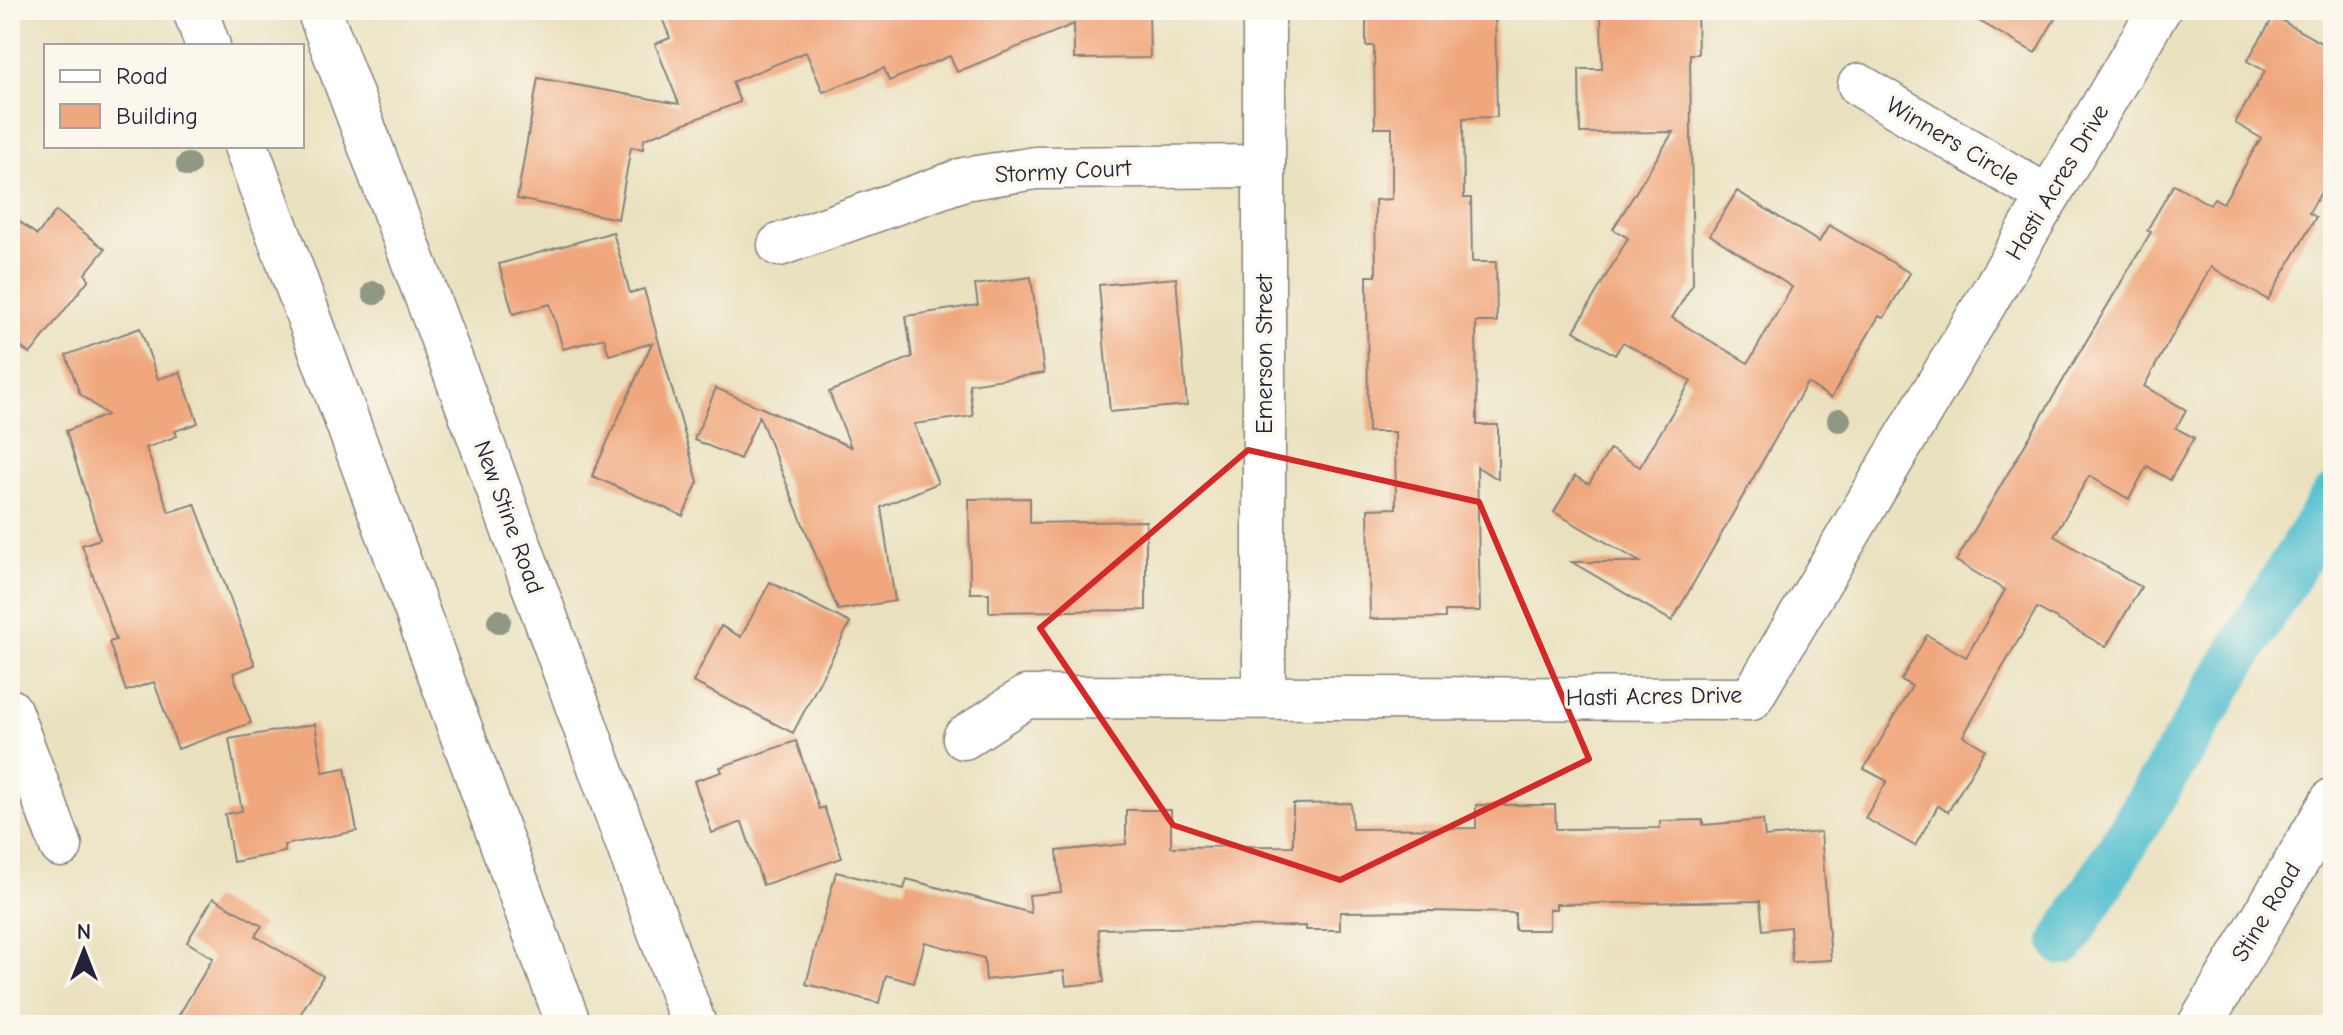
<svg xmlns="http://www.w3.org/2000/svg" width="2343" height="1035" font-family="'Comic Neue',sans-serif">
	<style>
		.lines { fill: none; stroke-linecap: round; stroke-linejoin: round }
		.canal { stroke: #55c0cf; stroke-width: 48 }
		.building { fill: #f0a77d }
		.minor-casing { stroke: #86827d; stroke-width: 45 }
		.tertiary-casing { stroke: #86827d; stroke-width: 47 }
		.secondary-casing { stroke: #86827d; stroke-width: 47 }
		.minor { stroke: #fff; stroke-width: 42 }
		.tertiary { stroke: #fff; stroke-width: 44 }
		.secondary { stroke: #fff; stroke-width: 44 }
		.tree { fill: #8f9884 }
		.marked { fill: none; stroke: #d62828; stroke-width: 6; stroke-linejoin: round }
		.labels { text-anchor: middle; dominant-baseline: central; stroke-width: 7; stroke-linejoin: round; paint-order: stroke }
		.street-label { font-size: 24px; fill: #22223b; stroke: #fbf7ec }
	</style>
	<rect width="100%" height="100%" fill="#fbf7ec"/>
	<filter id="ink" filterUnits="userSpaceOnUse"><feTurbulence type="fractalNoise" baseFrequency=".0125" numOctaves="2"/><feDisplacementMap in="SourceGraphic" scale="16" xChannelSelector="R" yChannelSelector="G"/><feConvolveMatrix kernelMatrix="1 2 1 2 8 2 1 2 1" color-interpolation-filters="sRGB"/></filter>
	<filter id="wash" filterUnits="userSpaceOnUse"><feTurbulence type="fractalNoise" baseFrequency=".006" numOctaves="4" result="noise"/><feDisplacementMap in="SourceGraphic" scale="32" xChannelSelector="R" yChannelSelector="G"/><feGaussianBlur stdDeviation="1.8" result="paint"/><feColorMatrix in="noise" values="0 0 0 0 0 0 0 0 0 0 0 0 0 0 0 0 0 1.4 0 .05"/><feComposite in="paint" operator="in"/></filter>
	<g filter="url(#wash)">
		<rect width="100%" height="100%" fill="#eae1bf"/>
		<g class="lines">
			<path class="canal" d="M 2064,942 L 2333,499"/>
		</g>
		<g id="blocks">
			<g class="building">
				<path d="M 659,10 L 1149,10 L 1150,58 L 1074,59 L 1074,24 L 957,72 L 950,56 L 889,81 L 884,68 L 823,92 L 806,52 L 732,82 L 740,102 L 644,139 L 643,149 L 631,147 L 618,219 L 517,199 L 538,78 L 679,104 L 655,44 L 670,38 Z"/>
				<path d="M 1366,10 L 1495,10 L 1497,117 L 1463,118 L 1464,198 L 1471,198 L 1472,262 L 1496,262 L 1497,322 L 1476,322 L 1477,425 L 1498,425 L 1498,479 L 1477,467 L 1480,611 L 1445,611 L 1445,618 L 1370,619 L 1368,509 L 1396,508 L 1395,432 L 1368,432 L 1367,276 L 1376,276 L 1375,200 L 1392,199 L 1392,128 L 1375,128 L 1374,46 L 1366,46 Z"/>
				<path d="M 1601,10 L 1697,10 L 1698,54 L 1690,54 L 1693,284 L 1672,318 L 1748,363 L 1792,287 L 1710,235 L 1737,191 L 1819,242 L 1829,225 L 1910,273 L 1884,318 L 1879,316 L 1831,398 L 1807,383 L 1672,621 L 1572,562 L 1640,562 L 1554,512 L 1575,476 L 1589,484 L 1610,449 L 1640,467 L 1691,381 L 1623,342 L 1615,355 L 1574,331 L 1628,238 L 1613,229 L 1673,132 L 1580,133 L 1579,69 L 1602,69 Z"/>
				<path d="M 1960,10 L 2060,10 L 2035,53 Z"/>
				<path d="M 2274,16 L 2333,50 L 2333,172 L 2309,213 L 2316,217 L 2268,300 L 2211,267 L 2144,386 L 2186,410 L 2176,428 L 2194,438 L 2170,480 L 2147,466 L 2129,499 L 2089,476 L 2054,536 L 2141,587 L 2106,647 L 2037,608 L 1963,736 L 1985,749 L 1948,812 L 1938,806 L 1915,846 L 1865,818 L 1887,781 L 1864,769 L 1912,686 L 1901,680 L 1927,635 L 1966,657 L 2005,590 L 1956,561 L 2151,232 L 2147,230 L 2174,184 L 2210,205 L 2214,198 L 2223,203 L 2261,138 L 2235,123 L 2265,71 L 2247,61 Z"/>
				<path d="M 56,211 L 105,249 L 85,274 L 89,279 L 30,354 L 10,339 L 10,214 L 37,235 Z"/>
				<path d="M 613,232 L 630,293 L 644,289 L 698,482 L 683,516 L 592,476 L 652,343 L 609,355 L 604,338 L 563,349 L 550,304 L 513,314 L 499,264 Z"/>
				<path d="M 1031,277 L 1044,373 L 969,384 L 973,416 L 914,424 L 938,483 L 881,507 L 895,601 L 838,610 L 759,416 L 740,459 L 694,440 L 716,388 L 851,447 L 829,392 L 912,357 L 906,316 L 978,305 L 975,285 Z"/>
				<path d="M 1176,278 L 1187,405 L 1110,412 L 1099,285 Z"/>
				<path d="M 140,328 L 158,379 L 180,372 L 198,423 L 175,431 L 177,436 L 146,448 L 169,512 L 195,504 L 255,665 L 233,673 L 251,723 L 178,749 L 154,682 L 126,691 L 109,642 L 116,640 L 82,545 L 100,539 L 66,431 L 107,415 L 80,394 L 66,355 Z"/>
				<path d="M 1030,498 L 1030,523 L 1146,521 L 1146,610 L 989,612 L 989,593 L 970,593 L 969,499 Z"/>
				<path d="M 770,582 L 850,623 L 793,733 L 693,682 L 721,626 L 741,637 Z"/>
				<path d="M 315,724 L 323,772 L 345,768 L 357,831 L 284,845 L 285,852 L 233,862 L 225,814 L 242,811 L 229,739 Z"/>
				<path d="M 796,741 L 819,809 L 824,807 L 842,858 L 763,885 L 742,822 L 712,833 L 694,781 L 722,772 L 720,767 Z"/>
				<path d="M 1351,803 L 1352,829 L 1476,828 L 1476,805 L 1555,805 L 1556,829 L 1660,828 L 1660,821 L 1703,820 L 1703,825 L 1763,820 L 1765,837 L 1821,832 L 1831,960 L 1792,962 L 1790,927 L 1763,930 L 1760,901 L 1556,904 L 1556,909 L 1549,909 L 1549,930 L 1515,930 L 1515,913 L 1430,911 L 1340,912 L 1340,930 L 1306,930 L 1306,926 L 1098,929 L 1104,982 L 1066,986 L 1064,971 L 986,980 L 984,958 L 925,942 L 914,983 L 886,975 L 879,1003 L 806,984 L 836,872 L 904,889 L 907,879 L 1031,913 L 1029,895 L 1061,892 L 1057,851 L 1126,844 L 1126,810 L 1171,810 L 1171,847 L 1293,846 L 1293,804 Z"/>
				<path d="M 213,898 L 262,926 L 255,936 L 323,976 L 294,1025 L 173,1025 L 213,958 L 187,942 Z"/>
			</g>
		</g>
	</g>
	<g filter="url(#ink)">
		<use href="#blocks" fill-opacity="0" stroke="#86827d" stroke-width="2"/>
		<g class="lines">
			<defs>
				<g id="minor">
					<path d="M 1264,10 L 1264,697"/>
					<path d="M 1859,85 L 2048,197"/>
					<path d="M 779,245 L 964,179 L 1036,168 L 1264,166"/>
					<path d="M 10,710 L 61,846"/>
					<path d="M 964,738 L 1026,697 L 1751,699 L 2159,10"/>
				</g>
				<path id="tertiary" d="M 2200,1025 L 2333,800"/>
				<g id="secondary">
					<path d="M 195,10 L 208,46"/>
					<path d="M 319,10 L 480,438 L 694,1025"/>
					<path d="M 246,146 L 569,1025"/>
				</g>
			</defs>
			<use href="#minor" class="minor-casing"/>
			<use href="#tertiary" class="tertiary-casing"/>
			<use href="#secondary" class="secondary-casing"/>
			<use href="#minor" class="minor"/>
			<use href="#tertiary" class="tertiary"/>
			<use href="#secondary" class="secondary"/>
		</g>
		<g class="tree">
			<circle cx="188" cy="165" r="12"/>
			<circle cx="374" cy="293" r="12"/>
			<circle cx="1839" cy="420" r="12"/>
			<circle cx="499" cy="621" r="12"/>
		</g>
	</g>
	<path class="marked" d="M 1248,450 L 1479,502 L 1589,759 L 1340,880 L 1173,825 L 1040,628 Z"/>
	<g class="labels">
		<g class="street-label">
			<text transform="translate(1953 141) rotate(31)">Winners Circle</text>
			<text transform="translate(1063 171) rotate(-3)">Stormy Court</text>
			<text transform="translate(2057 182) rotate(-59)">Hasti Acres Drive</text>
			<text transform="translate(1264 354) rotate(-90)">Emerson Street</text>
			<text transform="translate(509 517) rotate(70)">New Stine Road</text>
			<text transform="translate(1654 696) rotate(-1)">Hasti Acres Drive</text>
			<text transform="translate(2266 912) rotate(-59)">Stine Road</text>
		</g>
	</g>
	<rect width="2343" height="1035" fill="none" stroke="#fbf7ec" stroke-width="40"/>
	<rect x="44" y="44" width="260" height="104" fill="#fbf7ec" stroke="#a4a2a5" stroke-width="2"/>
	<rect x="60" y="70" width="40" height="12" fill="#ffffff" stroke="#a4a2a5" stroke-width="2"/>
	<text x="116" y="84" font-size="24" fill="#22223b">Road</text>
	<rect x="60" y="104" width="40" height="24" fill="#f0a77d" stroke="#a4a2a5" stroke-width="2"/>
	<text x="116" y="124" font-size="24" fill="#22223b">Building</text>
	<g transform="translate(84 951)" stroke="#fbf7ec" stroke-width="6" paint-order="stroke">
	<path d="M0-6L14 30L0 20L-14 30Z" fill="#22223b"/>
	<text y="-12" font-size="22" font-weight="bold" text-anchor="middle" fill="#22223b">N</text>
	</g>
</svg>
